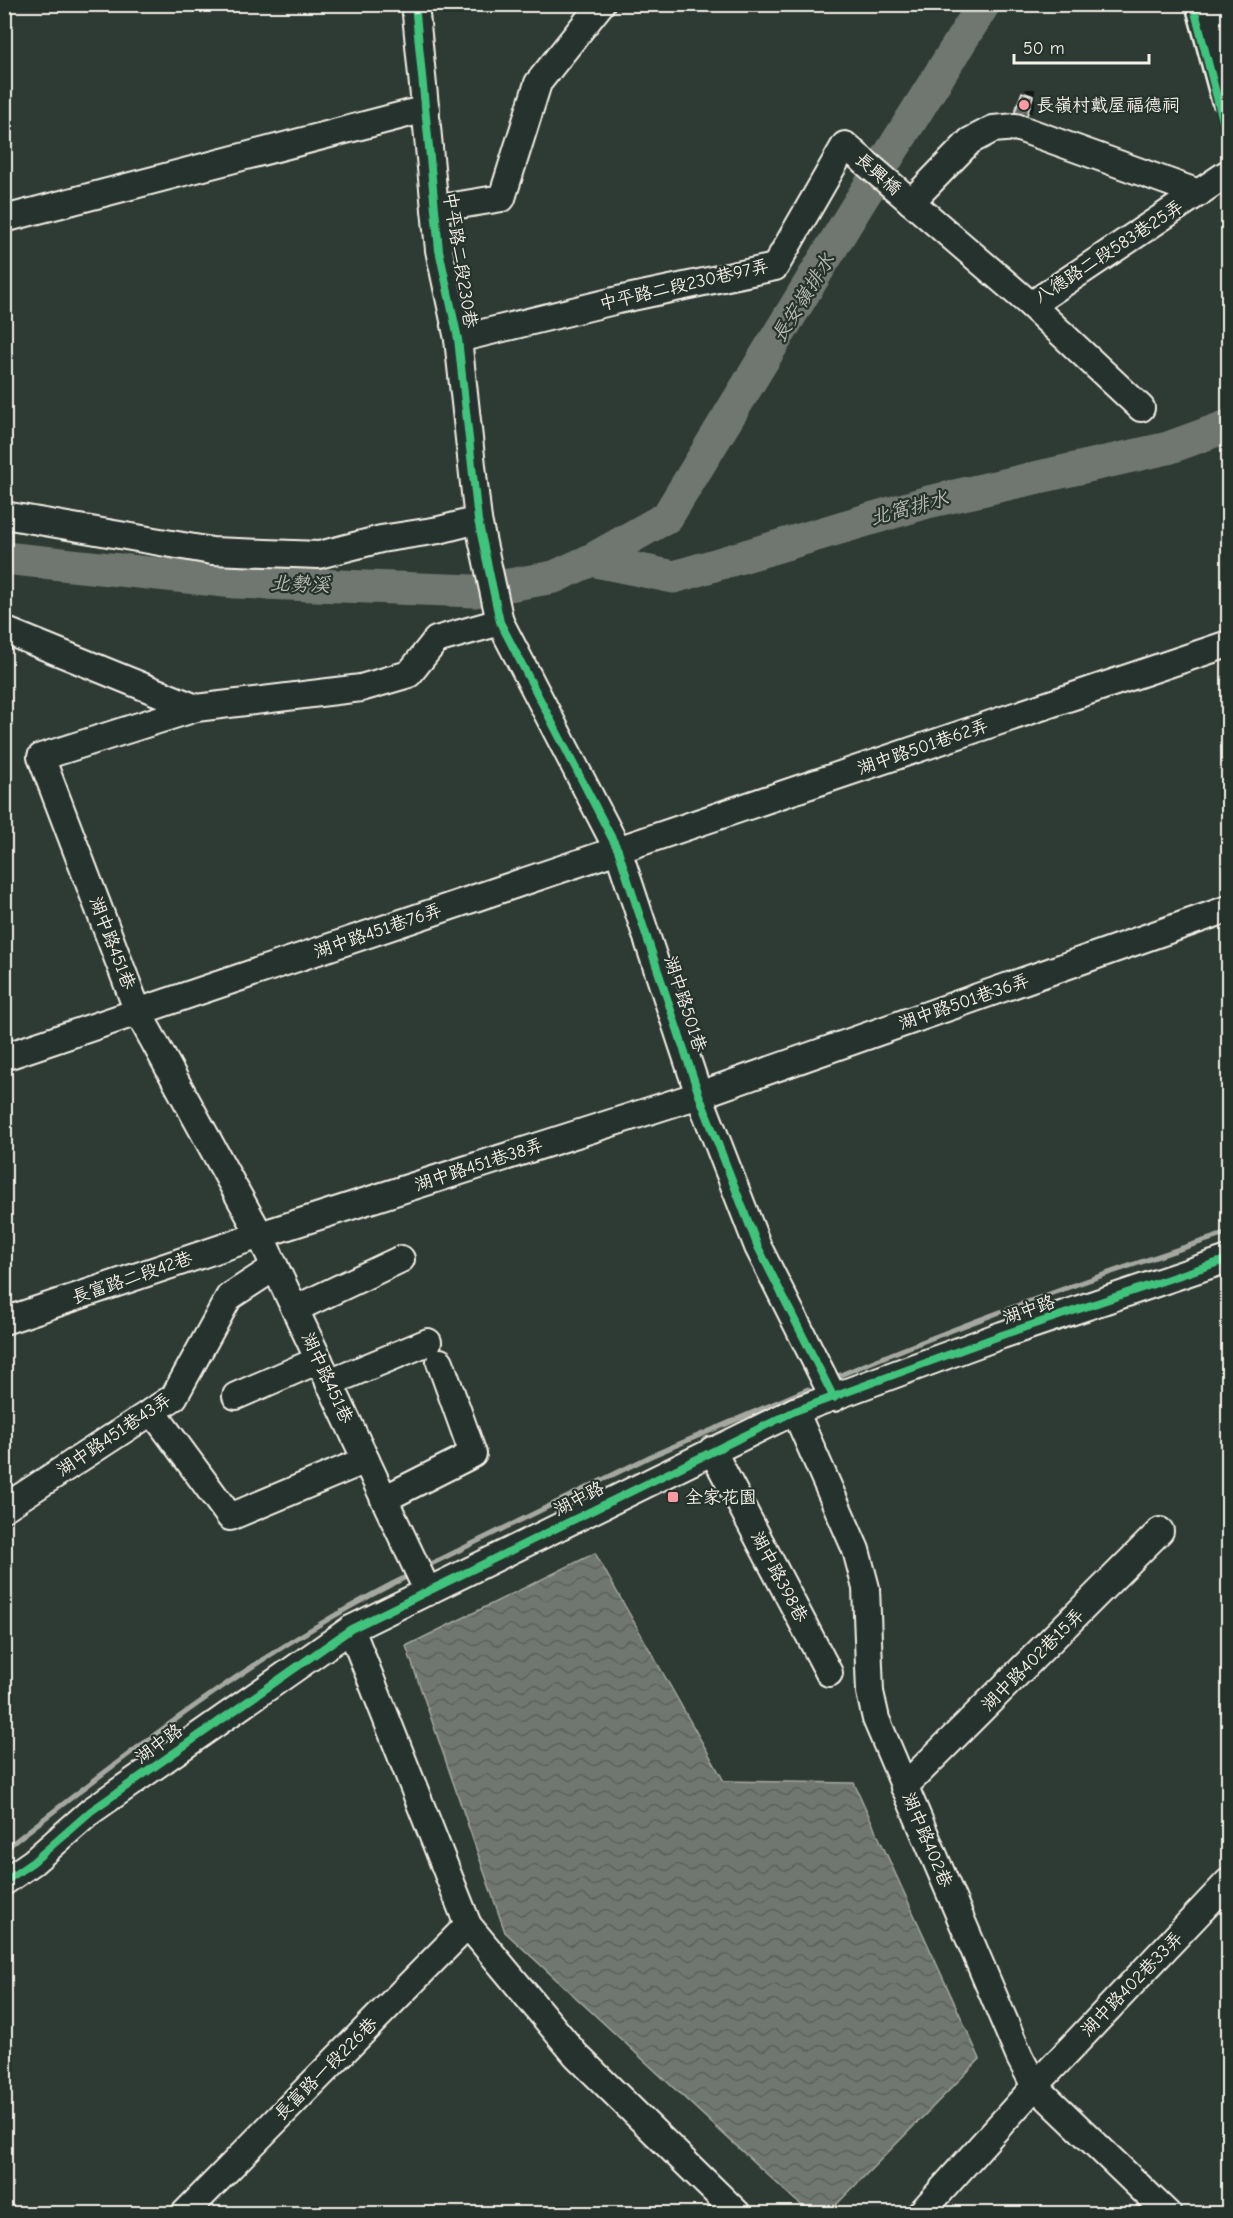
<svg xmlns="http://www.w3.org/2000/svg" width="1233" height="2218" font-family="'Comic Neue','LXGW WenKai TC',sans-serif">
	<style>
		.water { fill: url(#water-waves); stroke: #a4a8a0; stroke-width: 1.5 }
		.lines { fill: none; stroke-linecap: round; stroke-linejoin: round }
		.stream { stroke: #a4a8a0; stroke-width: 5 }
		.river { stroke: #6f7770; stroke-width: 33 }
		.building { fill: url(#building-hatch); stroke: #f4f1e8; stroke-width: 1.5; filter: url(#shadow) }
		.minor-casing { stroke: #f4f1e8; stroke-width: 30 }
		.major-casing { stroke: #f4f1e8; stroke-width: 38 }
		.minor { stroke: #26332d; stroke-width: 26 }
		.major { stroke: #26332d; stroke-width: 33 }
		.cycleway-casing { stroke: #26332d; stroke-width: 11 }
		.cycleway { stroke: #40c37c; stroke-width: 8 }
		.poi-dot { fill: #ff9aa2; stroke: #26332d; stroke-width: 2 }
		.labels { text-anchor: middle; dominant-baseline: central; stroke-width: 4.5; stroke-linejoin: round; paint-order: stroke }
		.poi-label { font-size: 18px; fill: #f4f1e8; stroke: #26332d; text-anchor: start }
		.street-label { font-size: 18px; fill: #f4f1e8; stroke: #26332d }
		.water-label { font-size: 20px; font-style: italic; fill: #b8bab2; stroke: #26332d }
	</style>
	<defs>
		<pattern id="water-waves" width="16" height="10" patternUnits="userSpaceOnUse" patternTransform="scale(1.5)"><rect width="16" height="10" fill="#6f7770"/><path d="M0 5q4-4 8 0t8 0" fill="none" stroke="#5c605b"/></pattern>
		<pattern id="building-hatch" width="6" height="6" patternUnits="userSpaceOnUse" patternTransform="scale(1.5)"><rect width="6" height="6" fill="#5c655e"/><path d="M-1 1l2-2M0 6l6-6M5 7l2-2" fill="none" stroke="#747c75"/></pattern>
		<filter id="shadow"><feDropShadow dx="5.5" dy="-5.5" stdDeviation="0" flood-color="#0009"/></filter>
	</defs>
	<rect width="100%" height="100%" fill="#2e3b34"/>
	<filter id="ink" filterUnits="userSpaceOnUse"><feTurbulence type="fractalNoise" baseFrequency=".0167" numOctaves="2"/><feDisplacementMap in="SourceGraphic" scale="12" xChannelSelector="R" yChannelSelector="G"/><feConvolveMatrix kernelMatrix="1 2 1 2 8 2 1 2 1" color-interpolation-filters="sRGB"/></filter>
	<g filter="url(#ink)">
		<path class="water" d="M 595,1553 L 724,1781 L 854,1783 L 980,2059 L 828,2213 L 813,2213 L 796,2201 L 505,1932 L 406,1646 Z"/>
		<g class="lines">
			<g class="stream">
				<path d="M 838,1376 C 966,1322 1096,1276 1228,1233"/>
				<path d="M 423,1568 L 651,1456 L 808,1389"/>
				<path d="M 4,1850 C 133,1749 264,1647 412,1574"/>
			</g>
			<g class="river">
				<path d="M 4,558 L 235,582 L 475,591 L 554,577 L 591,560 L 667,517 L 857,206 L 984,4"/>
				<path d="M 591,560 L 674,577 L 928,502 L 1168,448 L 1228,426"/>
			</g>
		</g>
		<path class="building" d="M 1022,92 L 1033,96 L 1026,118 L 1014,114 Z"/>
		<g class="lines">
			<defs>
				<g id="minor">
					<path d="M 415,4 L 439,250 L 458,339 L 478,520 L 500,622 L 618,850 L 699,1095 L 758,1247 L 834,1398"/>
					<path d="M 911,202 L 970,141 L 993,129 L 1016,127 L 1199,193"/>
					<path d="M 435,209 L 502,198 L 538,83 L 601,4"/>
					<path d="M 4,219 L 426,109"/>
					<path d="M 1031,305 L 1141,408"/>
					<path d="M 458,339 L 618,300 L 775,267 L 845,145 L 1031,305 L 1228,173"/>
					<path d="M 4,515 L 212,551 L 319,555 L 381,539 L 439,530 L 478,520"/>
					<path d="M 4,630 L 196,708"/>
					<path d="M 4,1057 L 1228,644"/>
					<path d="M 295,1309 L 401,1259"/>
					<path d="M 4,1321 L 260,1235 L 699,1095 L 1228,909"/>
					<path d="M 329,1383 L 428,1342"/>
					<path d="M 236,1396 L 319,1360"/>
					<path d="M 152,1411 L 230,1517 L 366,1460"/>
					<path d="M 795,1411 L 856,1550 L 866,1588 L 870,1692 L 876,1719 L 1020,2058 L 1035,2086 L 1168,2214"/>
					<path d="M 712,1450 L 829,1673"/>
					<path d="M 384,1499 L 473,1454 L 440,1362"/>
					<path d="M 4,1508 L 174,1397 L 229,1297 L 275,1267"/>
					<path d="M 428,1592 L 260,1235 L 138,1012 L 41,757 L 196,708 L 361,688 L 409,674 L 436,640 L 500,622"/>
					<path d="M 351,1629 L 468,1925 L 576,2055 L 738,2214"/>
					<path d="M 904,1787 L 1160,1531"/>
					<path d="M 4,1882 L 33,1862 L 91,1811 L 351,1629 L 795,1411 L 1002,1335 L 1228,1259"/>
					<path d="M 184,2214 L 468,1925"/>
					<path d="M 920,2214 L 1035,2086 L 1228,1882"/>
				</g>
				<path id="major" d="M 1203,4 L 1228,97"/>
			</defs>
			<use href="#minor" class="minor-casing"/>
			<use href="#major" class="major-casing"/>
			<use href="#minor" class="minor"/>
			<use href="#major" class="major"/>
			<defs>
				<g id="cycleway">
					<path d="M 415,4 L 439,250 L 458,339 L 478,520 L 500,622 L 618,850 L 699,1095 L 758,1247 L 834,1398"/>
					<path d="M 1193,4 L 1228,140"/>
					<path d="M 4,1882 L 33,1862 L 91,1811 L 351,1629 L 795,1411 L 1002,1335 L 1228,1259"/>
				</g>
			</defs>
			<use href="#cycleway" class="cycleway-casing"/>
			<use href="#cycleway" class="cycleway"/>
		</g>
	</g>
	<g class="poi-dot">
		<circle cx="1024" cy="105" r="6"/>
		<rect x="667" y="1491" width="12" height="12" rx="3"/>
	</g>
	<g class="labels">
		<g class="poi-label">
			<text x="1036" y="105">長嶺村戴屋福德祠</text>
			<text x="685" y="1497">全家花園</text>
		</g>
		<g class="street-label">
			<text transform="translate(878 174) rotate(41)">長興橋</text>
			<text transform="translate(1109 252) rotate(-33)">八德路二段583巷25弄</text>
			<text transform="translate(460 260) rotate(81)">中平路二段230巷</text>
			<text transform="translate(684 285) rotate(-13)">中平路二段230巷97弄</text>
			<text transform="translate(923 747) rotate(-19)">湖中路501巷62弄</text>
			<text transform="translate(378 931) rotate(-19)">湖中路451巷76弄</text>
			<text transform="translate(112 943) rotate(69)">湖中路451巷</text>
			<text transform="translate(964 1002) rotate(-19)">湖中路501巷36弄</text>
			<text transform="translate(685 1004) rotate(72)">湖中路501巷</text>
			<text transform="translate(479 1165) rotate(-18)">湖中路451巷38弄</text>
			<text transform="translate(132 1278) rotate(-19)">長富路二段42巷</text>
			<text transform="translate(1029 1310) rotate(-19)">湖中路</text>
			<text transform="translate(327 1378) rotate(65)">湖中路451巷</text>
			<text transform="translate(114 1435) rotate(-34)">湖中路451巷43弄</text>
			<text transform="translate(579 1499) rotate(-27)">湖中路</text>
			<text transform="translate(779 1577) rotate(62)">湖中路398巷</text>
			<text transform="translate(1033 1660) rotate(-45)">湖中路402巷15弄</text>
			<text transform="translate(159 1744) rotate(-36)">湖中路</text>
			<text transform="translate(927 1840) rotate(67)">湖中路402巷</text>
			<text transform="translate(1132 1984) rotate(-46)">湖中路402巷33弄</text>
			<text transform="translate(326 2069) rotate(-45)">長富路一段226巷</text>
		</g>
		<g class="water-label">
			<text transform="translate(803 298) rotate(-58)">長安嶺排水</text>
			<text transform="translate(909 508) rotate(-15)">北窩排水</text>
			<text transform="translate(300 584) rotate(2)">北勢溪</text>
		</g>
	</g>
	<rect width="1233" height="2218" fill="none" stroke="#26332d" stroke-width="24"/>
	<rect x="12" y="12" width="1209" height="2194" fill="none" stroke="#f4f1e8" stroke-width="2" filter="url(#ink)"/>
	<path d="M1014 54v9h135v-9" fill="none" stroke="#f4f1e8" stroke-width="3"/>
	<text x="1023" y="54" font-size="18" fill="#f4f1e8" stroke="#26332d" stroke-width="4.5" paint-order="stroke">50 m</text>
</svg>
